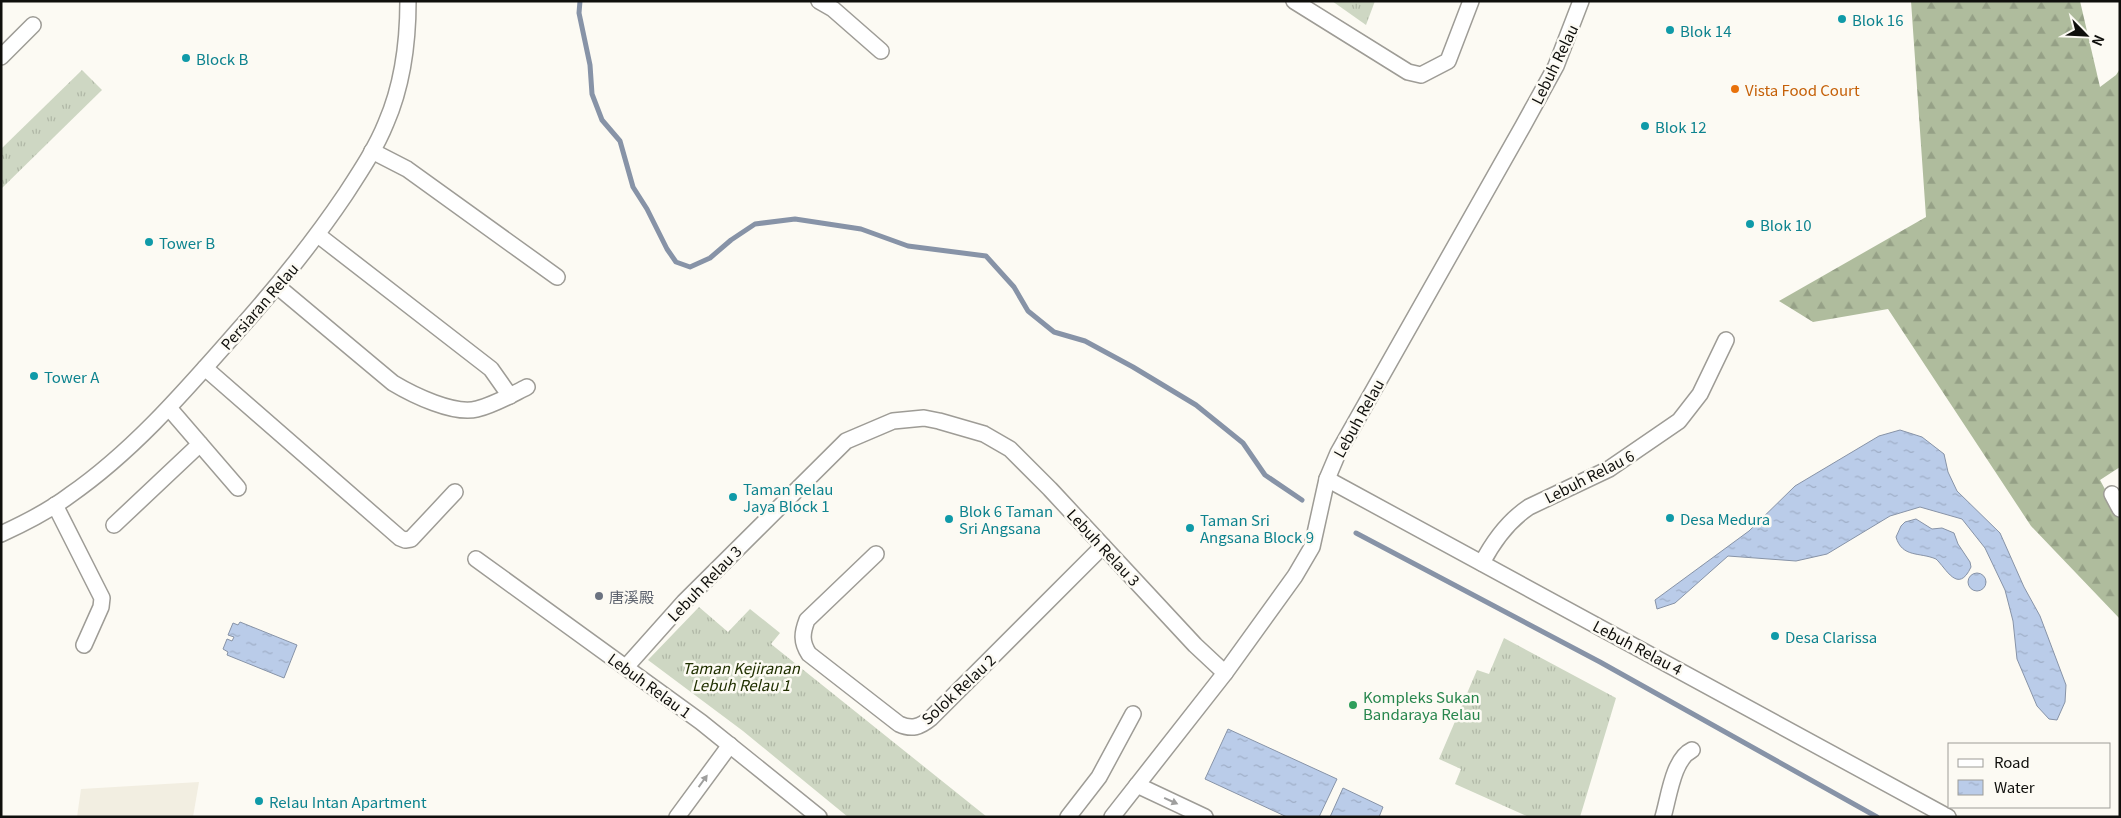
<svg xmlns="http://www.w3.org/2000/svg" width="2121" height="818" font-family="Georgia,'Noto Sans SC',serif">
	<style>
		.built { fill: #f2eee1 }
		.grass { fill: url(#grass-tufts) }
		.forest { fill: url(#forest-firs) }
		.water { fill: url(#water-ripples); stroke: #8793a7 }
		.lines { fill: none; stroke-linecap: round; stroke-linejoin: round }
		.stream { stroke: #8793a7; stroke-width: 5 }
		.minor-casing { stroke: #9e9c96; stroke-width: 18 }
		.minor { stroke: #fff; stroke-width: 15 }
		.oneway { fill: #9f9f9e }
		.culture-dot { fill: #0f9aa8; stroke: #fcfaf3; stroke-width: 2 }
		.food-dot { fill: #e8710a; stroke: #fcfaf3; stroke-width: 2 }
		.worship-dot { fill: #6b7280; stroke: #fcfaf3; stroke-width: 2 }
		.leisure-dot { fill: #2e9e5b; stroke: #fcfaf3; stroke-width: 2 }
		.labels { text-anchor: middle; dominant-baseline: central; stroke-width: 5; stroke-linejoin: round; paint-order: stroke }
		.culture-label { font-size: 15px; fill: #0d838f; stroke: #fcfaf3; text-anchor: start }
		.street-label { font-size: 15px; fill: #0f0f0c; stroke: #fcfaf3 }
		.food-label { font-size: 15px; fill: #c56008; stroke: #fcfaf3; text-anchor: start }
		.worship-label { font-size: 15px; fill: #5b616d; stroke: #fcfaf3; text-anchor: start }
		.park-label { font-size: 15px; font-style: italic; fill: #203000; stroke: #fcfaf3 }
		.leisure-label { font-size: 15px; fill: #27864d; stroke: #fcfaf3; text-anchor: start }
	</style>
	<defs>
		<pattern id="grass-tufts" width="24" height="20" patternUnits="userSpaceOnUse" patternTransform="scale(1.25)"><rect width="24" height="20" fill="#ced7c3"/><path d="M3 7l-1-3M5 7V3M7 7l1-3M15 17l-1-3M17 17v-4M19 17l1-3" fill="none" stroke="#b0b7a6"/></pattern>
		<pattern id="forest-firs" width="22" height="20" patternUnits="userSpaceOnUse" patternTransform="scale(1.25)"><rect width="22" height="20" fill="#afbc9d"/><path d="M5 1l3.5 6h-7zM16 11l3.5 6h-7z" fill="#95a086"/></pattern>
		<pattern id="water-ripples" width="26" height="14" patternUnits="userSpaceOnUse" patternTransform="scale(1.25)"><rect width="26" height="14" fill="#bacce9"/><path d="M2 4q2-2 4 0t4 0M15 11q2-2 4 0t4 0" fill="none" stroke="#9faec7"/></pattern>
	</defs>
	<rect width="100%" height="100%" fill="#fcfaf3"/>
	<path class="built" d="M 199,782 L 193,817 L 77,817 L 81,789 Z"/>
	<g class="grass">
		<path d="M 1332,1 L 1375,1 L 1366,25 Z"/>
		<path d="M 82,70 L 102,90 L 1,189 L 1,149 Z"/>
		<path d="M 699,607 L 728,632 L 750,609 L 780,633 L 771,644 L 987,817 L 848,817 L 743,731 L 648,660 Z"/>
		<path d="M 1504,638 L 1616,698 L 1580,817 L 1529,817 L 1455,784 L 1461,769 L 1439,759 L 1477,670 L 1489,674 Z"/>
	</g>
	<path class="forest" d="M 1911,1 L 2080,1 L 2100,87 L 2116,75 L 2120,69 L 2120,467 L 2100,480 L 2120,517 L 2120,619 L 2031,526 L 1888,309 L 1813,322 L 1779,301 L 1926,217 Z"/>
	<g class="water">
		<path d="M 1900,430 L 1922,437 L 1944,454 L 1948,472 L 1957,491 L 2000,533 L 2024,587 L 2040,616 L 2066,685 L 2065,702 L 2057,720 L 2049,719 L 2037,706 L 2017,659 L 2013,621 L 2005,590 L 1985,548 L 1962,519 L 1920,507 L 1890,516 L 1827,554 L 1796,561 L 1728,556 L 1675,603 L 1657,609 L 1655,600 L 1749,531 L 1795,486 L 1879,436 Z"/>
		<path d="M 1916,519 L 1932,529 L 1942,528 L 1954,533 L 1958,544 L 1970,562 L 1971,567 C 1958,595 1946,568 1936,559 C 1920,552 1902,558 1896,537 L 1901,526 L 1905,522 Z"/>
		<circle cx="1977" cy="582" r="9"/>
		<path d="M 240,622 L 297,645 L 284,678 L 227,655 L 228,652 L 223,649 L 227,639 L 232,641 L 234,637 L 228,635 L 233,623 L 238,625 Z"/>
		<path d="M 1228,729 L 1337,779 L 1319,817 L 1287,817 L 1205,779 Z"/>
		<path d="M 1343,788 L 1383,807 L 1379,817 L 1330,817 Z"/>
	</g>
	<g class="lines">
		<g class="stream">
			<path d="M 580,1 L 579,13 L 590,65 L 592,94 L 602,120 L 620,141 L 633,187 L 647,209 L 667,249 L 676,262 L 690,267 L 710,258 L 731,240 L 755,224 L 795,219 L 861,229 L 908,246 L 986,256 L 1014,287 L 1028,311 L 1054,332 L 1085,341 L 1133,367 L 1196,405 L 1243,443 L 1265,475 L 1302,500"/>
			<path d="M 1356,533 L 1600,662 L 1877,817"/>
		</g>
		<defs>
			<g id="minor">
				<path d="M 819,1 L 833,9 L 881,51"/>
				<path d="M 1294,1 L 1408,72 L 1421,75 L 1448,61 L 1471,1"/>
				<path d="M 1,57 L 33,25"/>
				<path d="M 372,151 L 407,169 L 557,277"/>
				<path d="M 318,235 L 491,369 L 510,396"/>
				<path d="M 277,286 L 393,383 C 413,395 454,415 477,409 C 494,405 511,395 527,387"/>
				<path d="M 205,368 L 400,538 L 405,540 L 411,539 L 455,492"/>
				<path d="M 169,408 L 238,488"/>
				<path d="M 1327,479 L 1948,817"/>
				<path d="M 2112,494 L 2120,509"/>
				<path d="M 55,505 L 102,598 L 101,607 L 84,645"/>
				<path d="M 114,525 L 200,444"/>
				<path d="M 1,534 C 25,523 49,511 70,495 C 139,447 194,380 250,317 C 284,278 316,238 345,195 C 360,172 376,148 386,123 C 403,84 408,44 408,1"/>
				<path d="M 876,554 L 807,620 C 802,633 801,642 809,654 L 899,724 C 912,730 920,727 931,718 L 1103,546"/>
				<path d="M 476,559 L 701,722 L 819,817"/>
				<path d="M 1482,563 C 1494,540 1508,521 1529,507 L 1609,469 L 1679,421 L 1700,394 L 1726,340"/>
				<path d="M 626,667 L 684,602 L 846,441 L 893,421 L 924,418 L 939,421 L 984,434 L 1010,449 L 1050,489 L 1195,645 L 1225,673"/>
				<path d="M 1137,785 L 1205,817"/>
				<path d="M 677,817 L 730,745"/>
				<path d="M 1068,817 L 1099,777 L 1133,714"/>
				<path d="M 1112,817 L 1225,673 L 1295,576 L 1312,547 L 1327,479 L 1338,453 L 1523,126 L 1556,66 L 1581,1"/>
				<path d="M 1663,817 C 1669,797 1673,759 1692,750"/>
			</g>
		</defs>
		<use href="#minor" class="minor-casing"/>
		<use href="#minor" class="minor"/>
	</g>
	<defs><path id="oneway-solid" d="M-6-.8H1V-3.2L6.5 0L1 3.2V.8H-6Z" transform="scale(1.25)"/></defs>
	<g class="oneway">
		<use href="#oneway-solid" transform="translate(703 781) rotate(-54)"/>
		<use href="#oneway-solid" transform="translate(1171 801) rotate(24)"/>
	</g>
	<g class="culture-dot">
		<circle cx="1842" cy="19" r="5"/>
		<circle cx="1670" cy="30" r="5"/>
		<circle cx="186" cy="58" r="5"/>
		<circle cx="1645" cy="126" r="5"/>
		<circle cx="1750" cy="224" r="5"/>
		<circle cx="149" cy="242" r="5"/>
		<circle cx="34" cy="376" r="5"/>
		<circle cx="733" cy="497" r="5"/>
		<circle cx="1670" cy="518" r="5"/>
		<circle cx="949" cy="519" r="5"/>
		<circle cx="1190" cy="528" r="5"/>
		<circle cx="1775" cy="636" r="5"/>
		<circle cx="259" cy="801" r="5"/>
	</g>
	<circle class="food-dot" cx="1735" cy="89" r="5"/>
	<circle class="worship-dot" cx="599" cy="596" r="5"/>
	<circle class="leisure-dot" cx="1353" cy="705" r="5"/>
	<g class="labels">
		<g class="culture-label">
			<text x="1852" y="19">Blok 16</text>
			<text x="1680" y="30">Blok 14</text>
			<text x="196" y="58">Block B</text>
			<text x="1655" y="126">Blok 12</text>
			<text x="1760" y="224">Blok 10</text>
			<text x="159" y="242">Tower B</text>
			<text x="44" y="376">Tower A</text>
			<text x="743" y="488">Taman Relau<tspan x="743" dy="17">Jaya Block 1</tspan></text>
			<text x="959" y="510">Blok 6 Taman<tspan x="959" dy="17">Sri Angsana</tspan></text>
			<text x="1680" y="518">Desa Medura</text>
			<text x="1200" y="519">Taman Sri<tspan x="1200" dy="17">Angsana Block 9</tspan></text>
			<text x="1785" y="636">Desa Clarissa</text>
			<text x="269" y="801">Relau Intan Apartment</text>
		</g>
		<g class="street-label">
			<text transform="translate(1554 64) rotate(-64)">Lebuh Relau</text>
			<text transform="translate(259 306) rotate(-49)">Persiaran Relau</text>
			<text transform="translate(1358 418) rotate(-61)">Lebuh Relau</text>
			<text transform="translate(1589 476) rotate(-27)">Lebuh Relau 6</text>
			<text transform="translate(1104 547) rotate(47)">Lebuh Relau 3</text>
			<text transform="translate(704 583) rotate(-46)">Lebuh Relau 3</text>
			<text transform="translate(1638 647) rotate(28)">Lebuh Relau 4</text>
			<text transform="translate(650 685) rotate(36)">Lebuh Relau 1</text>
			<text transform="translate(958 689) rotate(-43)">Solok Relau 2</text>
		</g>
		<g class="food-label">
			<text x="1745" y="89">Vista Food Court</text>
		</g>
		<g class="worship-label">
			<text x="609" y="596">唐溪殿</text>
		</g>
		<g class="park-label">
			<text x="741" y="667">Taman Kejiranan<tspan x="741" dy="17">Lebuh Relau 1</tspan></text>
		</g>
		<g class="leisure-label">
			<text x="1363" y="696">Kompleks Sukan<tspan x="1363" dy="17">Bandaraya Relau</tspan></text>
		</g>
	</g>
	<rect width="2121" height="818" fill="none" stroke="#0f0f0c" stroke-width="5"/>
	<rect x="1948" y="743" width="162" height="65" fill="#fcfaf3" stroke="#9d9c97"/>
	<rect x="1958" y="759" width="25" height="8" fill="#ffffff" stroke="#9d9c97"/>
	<text x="1994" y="768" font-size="15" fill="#0f0f0c">Road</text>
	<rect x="1958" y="780" width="25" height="15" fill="url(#water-ripples)" stroke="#9d9c97"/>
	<text x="1994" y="793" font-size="15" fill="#0f0f0c">Water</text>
	<g transform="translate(2086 35) rotate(114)" stroke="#fcfaf3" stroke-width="4" paint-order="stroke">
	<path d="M0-4L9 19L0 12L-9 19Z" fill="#0f0f0c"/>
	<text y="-8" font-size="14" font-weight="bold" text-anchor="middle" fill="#0f0f0c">N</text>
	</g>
</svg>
